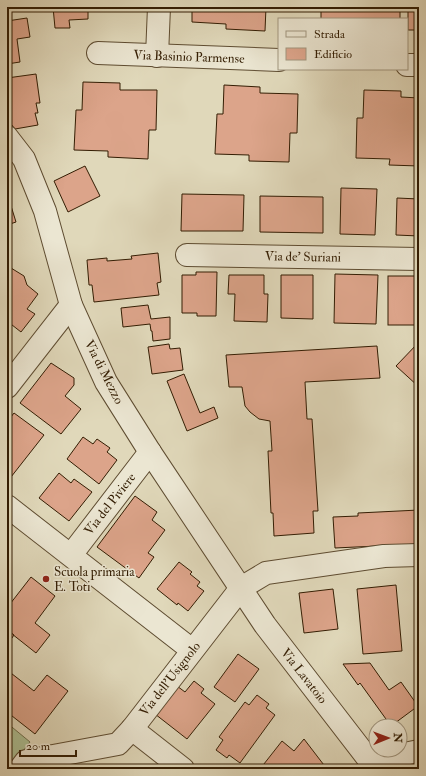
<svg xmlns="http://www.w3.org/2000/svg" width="426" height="776" font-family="'IM FELL Double Pica',serif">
	<rect width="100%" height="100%" fill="#e0d8ba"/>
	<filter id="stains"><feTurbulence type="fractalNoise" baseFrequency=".005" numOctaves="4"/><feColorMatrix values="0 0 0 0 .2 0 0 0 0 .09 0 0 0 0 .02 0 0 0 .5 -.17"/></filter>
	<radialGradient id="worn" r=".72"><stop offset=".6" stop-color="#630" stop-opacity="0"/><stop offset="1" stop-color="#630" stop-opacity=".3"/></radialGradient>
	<polygon fill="#adc094" stroke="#706e4c" points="7,723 30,742 9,769 7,769"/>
	<g fill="#dca48a" stroke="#331d03">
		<polygon points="53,7 88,7 88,19 69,20 70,28 55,28"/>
		<polygon points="192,7 266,7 265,31 226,29 226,24 192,22"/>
		<rect x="321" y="7" width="79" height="12"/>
		<rect x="408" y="7" width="11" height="23"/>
		<polygon points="27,18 30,37 17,39 20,62 7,64 7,21"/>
		<polygon points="36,74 40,103 36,103 38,113 35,113 38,125 15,129 7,119 7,78"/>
		<polygon points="83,82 120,83 120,90 157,90 156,130 149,130 148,159 108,157 108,151 74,150 76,110 82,110"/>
		<polygon points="224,85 260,87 260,93 298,94 297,133 290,133 289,162 249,161 249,155 215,154 217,114 223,114"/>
		<polygon points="364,90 401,91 401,97 419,98 419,166 389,165 390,159 356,158 357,118 363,118"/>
		<polygon points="85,166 100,196 68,212 54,181"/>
		<polygon points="341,188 377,189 375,235 340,234"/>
		<polygon points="7,193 16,222 7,225"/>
		<polygon points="182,194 244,195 243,231 181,231"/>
		<polygon points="260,196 323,197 323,233 260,232"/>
		<polygon points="397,198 419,199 419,236 396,235"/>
		<polygon points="158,253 161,282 157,283 159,295 94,302 92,285 89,285 87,260 107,258 107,261 132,259 131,256"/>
		<polygon points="11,268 24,276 27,285 38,294 27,309 35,314 21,332 7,321 7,274"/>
		<polygon points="196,272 217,272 216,316 197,316 197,313 182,313 182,275 196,275"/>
		<polygon points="335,274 378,275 376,324 334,323"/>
		<polygon points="229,275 264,275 264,294 268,294 267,322 234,321 235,294 228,294"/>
		<polygon points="281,275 313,275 313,319 281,318"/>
		<rect x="388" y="276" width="31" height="49"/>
		<polygon points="148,305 151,319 170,317 170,339 153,341 152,331 151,331 150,324 123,327 121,308"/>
		<polygon points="419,342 419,387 396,366"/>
		<polygon points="169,344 170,349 180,348 183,370 152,374 148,347"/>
		<polygon points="377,346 380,378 305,382 307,419 312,419 318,511 313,511 314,533 274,536 273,513 271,513 268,451 272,451 270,421 259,419 250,412 245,406 242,387 229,387 226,355"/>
		<polygon points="51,363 74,378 74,385 65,396 81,409 61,434 20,403"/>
		<polygon points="184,374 200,413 214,407 218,418 187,431 167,381"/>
		<polygon points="14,413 44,435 11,477 7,474 7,422"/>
		<polygon points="83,437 93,444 97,439 110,448 107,452 117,460 99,484 67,459"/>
		<polygon points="59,473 71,483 74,479 92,492 69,521 39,498"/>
		<polygon points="135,496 157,512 152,520 165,530 148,553 154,557 139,578 97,547"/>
		<polygon points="419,510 419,544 335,548 333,517 358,516 358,513"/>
		<polygon points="179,562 192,572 190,574 200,582 197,586 204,591 188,611 178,603 177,605 157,589"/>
		<polygon points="31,577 55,596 35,623 50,635 36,653 7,630 7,602 10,604"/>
		<polygon points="396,585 402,651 363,654 357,589"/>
		<polygon points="333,589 338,629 304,633 299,593"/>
		<polygon points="7,630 14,635 7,645"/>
		<polygon points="238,654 259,669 235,702 214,687"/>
		<polygon points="370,663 389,690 401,682 418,706 391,726 360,683 358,685 343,664"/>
		<polygon points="7,670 34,691 47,675 68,691 35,734 7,712"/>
		<polygon points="194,681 204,689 201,693 215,704 187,739 155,714 177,686 185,692"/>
		<polygon points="257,695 269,704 266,708 275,715 240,763 229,755 227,758 216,750 223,740 219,737 245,702 249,705"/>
		<polygon points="304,739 327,769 260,769 282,741 294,751"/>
	</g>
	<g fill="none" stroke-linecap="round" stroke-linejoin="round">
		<defs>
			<g id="minor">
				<polyline points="98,53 279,60"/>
				<polyline points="157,56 159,7"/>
				<polyline points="407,65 419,65"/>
				<polyline points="7,137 24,159 45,211 71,305 106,382 150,452 265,625 376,769"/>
				<polyline points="187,255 419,259"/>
				<polyline points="7,387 71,305"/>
				<polyline points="7,506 192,650"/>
				<polyline points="71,555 150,452"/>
				<polyline points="132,729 183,769"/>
				<polyline points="370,761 419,751"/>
				<polyline points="20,769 26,761 118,744 132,729 241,588 266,573 384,556 419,555"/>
			</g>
		</defs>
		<use href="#minor" stroke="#5e4c31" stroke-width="24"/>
		<use href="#minor" stroke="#ebe6d2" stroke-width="22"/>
	</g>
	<circle fill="#8f2418" stroke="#ebe6d2" stroke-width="1.5" cx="46" cy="579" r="4"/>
	<g text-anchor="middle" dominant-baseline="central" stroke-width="3" stroke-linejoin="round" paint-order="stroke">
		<g font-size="13" fill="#331d03" stroke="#ebe6d2">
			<text transform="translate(189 57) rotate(2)">Via Basinio Parmense</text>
			<text transform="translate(303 257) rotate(1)">Via de' Suriani</text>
			<text transform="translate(104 372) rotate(63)">Via di Mezzo</text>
			<text transform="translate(110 504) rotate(-52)">Via del Piviere</text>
			<text transform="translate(304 676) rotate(52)">Via Lavatoio</text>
			<text transform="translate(170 679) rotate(-52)">Via dell'Usignolo</text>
		</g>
		<g font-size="13" fill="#331d03" stroke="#ebe6d2" text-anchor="start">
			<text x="54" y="572">Scuola primaria<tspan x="54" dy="15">E. Toti</tspan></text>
		</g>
	</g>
	<rect width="426" height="776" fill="none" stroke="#e0d8ba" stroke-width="24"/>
	<rect x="8" y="8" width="410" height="760" fill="none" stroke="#331d03" stroke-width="2"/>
	<rect x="12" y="12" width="402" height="752" fill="none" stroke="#331d03"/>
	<rect x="278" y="18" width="130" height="52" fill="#ebe6d2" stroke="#a1967f"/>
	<rect x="286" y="31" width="20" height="6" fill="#ebe6d2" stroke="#a1967f"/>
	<text x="314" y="38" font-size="12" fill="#331d03">Strada</text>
	<rect x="286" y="48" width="20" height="12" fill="#dca48a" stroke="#a1967f"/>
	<text x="314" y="58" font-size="12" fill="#331d03">Edificio</text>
	<g transform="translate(388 738) rotate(89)"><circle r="19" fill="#ebe6d2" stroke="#a1967f"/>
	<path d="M0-3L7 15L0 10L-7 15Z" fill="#8f2418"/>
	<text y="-6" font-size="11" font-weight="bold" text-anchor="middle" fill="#331d03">N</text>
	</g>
	<path d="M20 750v6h56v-6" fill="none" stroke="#331d03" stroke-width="2"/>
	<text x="26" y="750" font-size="12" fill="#331d03" stroke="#ebe6d2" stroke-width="3" paint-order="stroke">20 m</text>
	<rect width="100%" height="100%" filter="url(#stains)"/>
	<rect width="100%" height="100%" fill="url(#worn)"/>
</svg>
